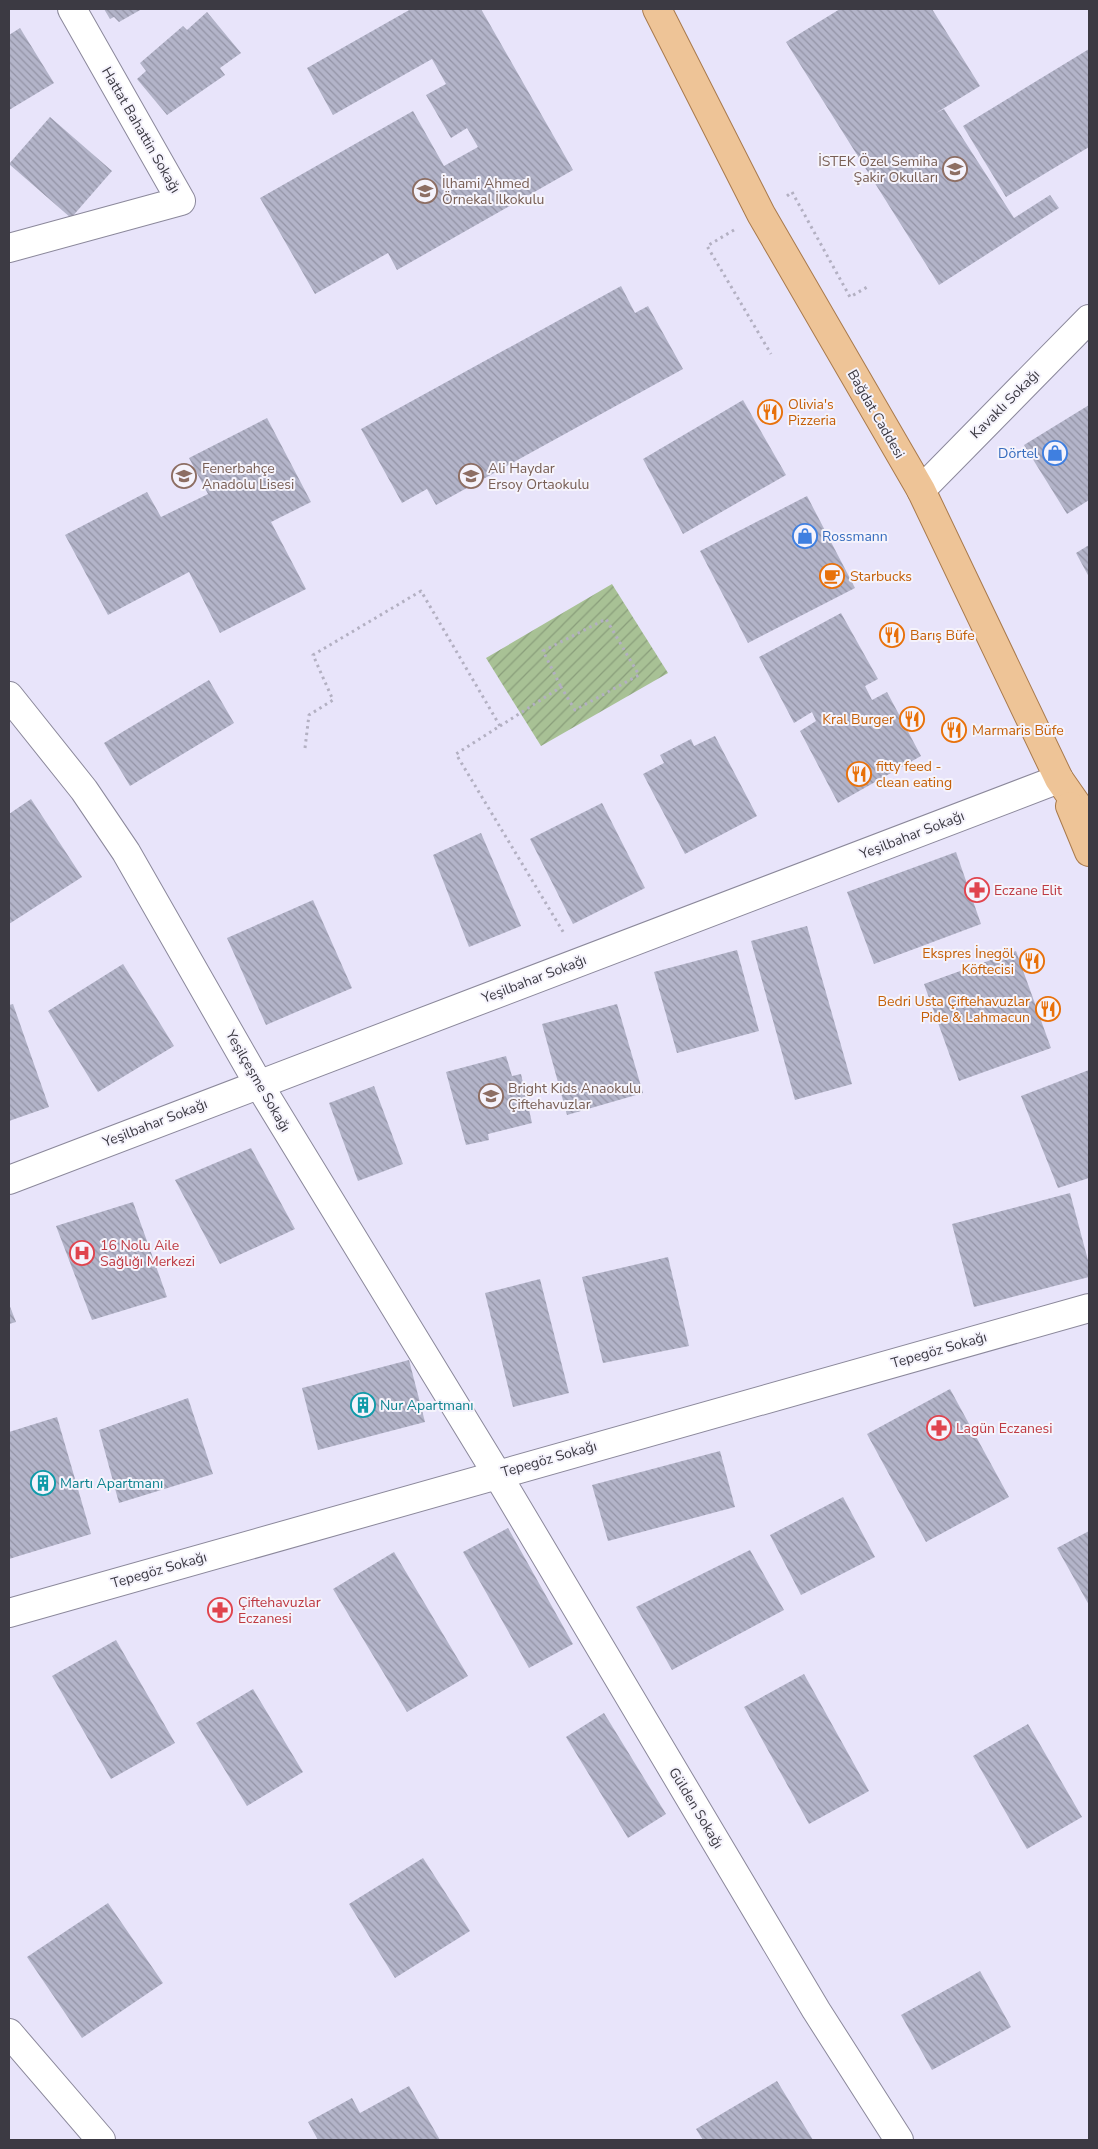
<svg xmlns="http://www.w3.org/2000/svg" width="1098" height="2149" font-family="'Nunito Sans',sans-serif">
	<defs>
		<pattern id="garden-furrows" width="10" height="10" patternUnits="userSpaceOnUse" patternTransform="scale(1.25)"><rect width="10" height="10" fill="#a8c195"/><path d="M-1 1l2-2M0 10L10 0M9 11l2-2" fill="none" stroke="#8a9e7b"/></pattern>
		<pattern id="building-back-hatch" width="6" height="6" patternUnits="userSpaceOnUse" patternTransform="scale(1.25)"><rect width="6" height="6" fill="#b3b4c9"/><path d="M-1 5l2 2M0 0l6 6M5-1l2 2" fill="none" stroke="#9393a5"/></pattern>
	</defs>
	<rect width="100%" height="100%" fill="#e8e4fa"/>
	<polygon fill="url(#garden-furrows)" points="612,584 668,673 541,746 486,658"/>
	<g fill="url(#building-back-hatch)">
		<polygon points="104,9 142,9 119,22 114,17 110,19"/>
		<polygon points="411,9 481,9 573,170 397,270 388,253 315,294 260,198 413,111 444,166 478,147 467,128 451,138 426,95 446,84 432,59 333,115 307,68"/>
		<polygon points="840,9 932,9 980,86 936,113 944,109 1014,218 1050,195 1059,208 939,285 786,42"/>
		<polygon points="207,12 241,53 220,68 225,75 167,115 137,79 146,71 140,63 183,26 187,30"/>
		<polygon points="20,28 54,83 9,110 9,35"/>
		<polygon points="1089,49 1089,147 1006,197 963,126"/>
		<polygon points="50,117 112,171 71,218 9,164"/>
		<polygon points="621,286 635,313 648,306 683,369 436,505 427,489 402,503 361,429"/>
		<polygon points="743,400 786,475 683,534 643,459"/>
		<polygon points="1089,405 1089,500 1067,514 1024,445"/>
		<polygon points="267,418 311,502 271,522 306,589 220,633 189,572 108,615 65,535 147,492 161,517 208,494 189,458"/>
		<polygon points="807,496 855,588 748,643 700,551"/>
		<polygon points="1089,545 1089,577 1076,553"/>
		<polygon points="841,613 878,679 865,686 872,700 887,692 921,756 838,803 800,731 816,721 812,712 794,723 759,657"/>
		<polygon points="209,680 234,723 130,786 104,743"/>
		<polygon points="715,736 757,816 685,854 643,774 664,763 660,755 691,739 694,746"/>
		<polygon points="31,799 82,877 9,924 9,814"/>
		<polygon points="602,803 645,888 573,924 530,839"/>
		<polygon points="481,833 521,926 469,947 433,855"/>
		<polygon points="956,852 981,924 874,964 847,892"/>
		<polygon points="313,900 352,988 266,1025 227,938"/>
		<polygon points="807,926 852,1084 795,1100 751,941"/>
		<polygon points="737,950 759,1031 677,1053 654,972"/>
		<polygon points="1016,951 1051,1048 959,1081 924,984"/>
		<polygon points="123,964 174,1046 98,1092 48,1011"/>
		<polygon points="13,1004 49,1107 9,1121 9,1005"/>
		<polygon points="617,1004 643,1093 567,1115 542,1024"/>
		<polygon points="506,1056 512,1076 521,1074 532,1123 488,1134 489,1140 466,1145 446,1072"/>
		<polygon points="1089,1070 1089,1178 1058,1188 1021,1096"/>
		<polygon points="374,1086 403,1164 358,1181 329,1103"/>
		<polygon points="251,1148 295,1229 220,1264 175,1180"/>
		<polygon points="1070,1193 1089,1264 1089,1277 974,1307 952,1224"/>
		<polygon points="133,1202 167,1297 92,1320 56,1226"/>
		<polygon points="668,1257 689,1346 603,1363 582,1277"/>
		<polygon points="540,1279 569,1393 513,1407 485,1293"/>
		<polygon points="9,1304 16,1322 9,1324"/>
		<polygon points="409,1360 425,1422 318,1450 302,1388"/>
		<polygon points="950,1389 1009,1497 926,1542 867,1434"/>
		<polygon points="188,1398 213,1474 119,1503 99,1430"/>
		<polygon points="57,1417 91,1534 9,1559 9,1432"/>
		<polygon points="720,1451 735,1507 608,1541 592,1485"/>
		<polygon points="843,1497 875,1557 801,1595 770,1535"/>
		<polygon points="508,1528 573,1644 529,1668 463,1552"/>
		<polygon points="1089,1531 1089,1605 1057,1548"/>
		<polygon points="750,1550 784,1610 672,1670 636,1607"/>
		<polygon points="394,1552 468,1676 407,1712 333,1589"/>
		<polygon points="116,1640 175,1743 111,1779 52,1676"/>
		<polygon points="804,1674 869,1791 809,1824 744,1707"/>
		<polygon points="253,1689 303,1772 247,1806 196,1723"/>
		<polygon points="604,1713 666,1814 628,1838 566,1737"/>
		<polygon points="1028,1724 1082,1817 1027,1849 973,1756"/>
		<polygon points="423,1858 470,1931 395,1978 349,1904"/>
		<polygon points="108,1903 163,1983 82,2038 27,1957"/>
		<polygon points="980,1971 1011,2027 932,2070 901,2015"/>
		<polygon points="777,2081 813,2140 703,2140 696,2129"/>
		<polygon points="409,2086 440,2140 318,2140 308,2122 352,2098 360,2113"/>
	</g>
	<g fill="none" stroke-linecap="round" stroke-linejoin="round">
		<defs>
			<g id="minor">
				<polyline points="9,248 181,201 72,9"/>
				<polyline points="921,490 1089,319"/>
				<polyline points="9,696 84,790 126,852 258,1083 497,1474 816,2010 899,2140"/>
				<polyline points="9,1180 1059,779"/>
				<polyline points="9,1613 1089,1308"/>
				<polyline points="9,2033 101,2140"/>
			</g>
			<g id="major">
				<polyline points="657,9 761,214 921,490 1059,779 1089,822"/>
				<polyline points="1070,806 1089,852"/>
			</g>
		</defs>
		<use href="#minor" stroke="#8b889b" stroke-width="30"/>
		<use href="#major" stroke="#a97a4c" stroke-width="30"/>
		<g stroke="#b3b0c2" stroke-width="3" stroke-dasharray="2.5 4" stroke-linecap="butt">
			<polyline points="787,196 792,192 850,297 869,286"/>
			<polyline points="734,230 707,246 771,354"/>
			<polyline points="500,726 561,687 575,710 639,675 606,619 543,651 561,687"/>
			<polyline points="305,748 309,715 333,700 313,655 421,591 500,726 456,754 565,935"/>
		</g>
		<use href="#minor" stroke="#fff" stroke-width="28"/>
		<use href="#major" stroke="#eec497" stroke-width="28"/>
	</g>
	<defs>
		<symbol id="school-ring" viewBox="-11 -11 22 22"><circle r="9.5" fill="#f5f3fc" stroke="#8d6e63" stroke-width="1.5"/><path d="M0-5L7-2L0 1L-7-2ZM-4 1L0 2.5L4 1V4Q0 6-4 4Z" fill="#8d6e63"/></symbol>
		<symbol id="restaurant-ring" viewBox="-11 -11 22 22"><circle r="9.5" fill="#f5f3fc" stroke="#e8710a" stroke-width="1.5"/><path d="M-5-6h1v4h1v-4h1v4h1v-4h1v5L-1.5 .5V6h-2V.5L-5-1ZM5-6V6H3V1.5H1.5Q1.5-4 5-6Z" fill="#e8710a"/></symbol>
		<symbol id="shop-ring" viewBox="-11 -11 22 22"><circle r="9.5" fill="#f5f3fc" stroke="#3f7fe0" stroke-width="1.5"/><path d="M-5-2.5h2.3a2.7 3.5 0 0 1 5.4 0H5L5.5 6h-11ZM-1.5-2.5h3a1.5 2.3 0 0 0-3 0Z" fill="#3f7fe0"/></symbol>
		<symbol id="cafe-ring" viewBox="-11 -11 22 22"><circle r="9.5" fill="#f5f3fc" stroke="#e8710a" stroke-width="1.5"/><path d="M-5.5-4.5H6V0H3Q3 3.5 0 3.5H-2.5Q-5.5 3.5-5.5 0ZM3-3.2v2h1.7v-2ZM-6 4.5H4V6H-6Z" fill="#e8710a"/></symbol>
		<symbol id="pharmacy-ring" viewBox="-11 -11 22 22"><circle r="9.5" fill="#f5f3fc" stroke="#e0444e" stroke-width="1.5"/><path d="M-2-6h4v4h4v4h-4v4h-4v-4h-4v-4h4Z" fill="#e0444e"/></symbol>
		<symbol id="hospital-ring" viewBox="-11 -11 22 22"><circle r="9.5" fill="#f5f3fc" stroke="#e0444e" stroke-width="1.5"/><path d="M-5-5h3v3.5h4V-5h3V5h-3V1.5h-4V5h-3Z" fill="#e0444e"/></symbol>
		<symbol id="building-ring" viewBox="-11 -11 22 22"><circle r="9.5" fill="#f5f3fc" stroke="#0f9aa8" stroke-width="1.5"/><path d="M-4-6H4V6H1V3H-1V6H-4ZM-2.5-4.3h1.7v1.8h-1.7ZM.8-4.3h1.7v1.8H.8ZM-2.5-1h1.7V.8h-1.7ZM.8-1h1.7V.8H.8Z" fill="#0f9aa8"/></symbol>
	</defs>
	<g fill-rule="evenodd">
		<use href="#school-ring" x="941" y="155" width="28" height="28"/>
		<use href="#school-ring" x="411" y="177" width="28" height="28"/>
		<use href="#restaurant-ring" x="756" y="398" width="28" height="28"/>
		<use href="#shop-ring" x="1041" y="439" width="28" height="28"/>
		<use href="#school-ring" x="170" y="462" width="28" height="28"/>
		<use href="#school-ring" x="457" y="462" width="28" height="28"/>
		<use href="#shop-ring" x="791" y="522" width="28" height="28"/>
		<use href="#cafe-ring" x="818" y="562" width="28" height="28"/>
		<use href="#restaurant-ring" x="878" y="621" width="28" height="28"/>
		<use href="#restaurant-ring" x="898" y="705" width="28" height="28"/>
		<use href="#restaurant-ring" x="940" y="716" width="28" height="28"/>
		<use href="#restaurant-ring" x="845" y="760" width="28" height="28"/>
		<use href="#pharmacy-ring" x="963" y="876" width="28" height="28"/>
		<use href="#restaurant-ring" x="1018" y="947" width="28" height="28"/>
		<use href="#restaurant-ring" x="1034" y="995" width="28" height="28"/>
		<use href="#school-ring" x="477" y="1082" width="28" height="28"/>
		<use href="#hospital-ring" x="68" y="1239" width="28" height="28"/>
		<use href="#building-ring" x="349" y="1391" width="28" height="28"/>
		<use href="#pharmacy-ring" x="925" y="1414" width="28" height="28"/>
		<use href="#building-ring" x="29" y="1469" width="28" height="28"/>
		<use href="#pharmacy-ring" x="206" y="1596" width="28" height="28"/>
	</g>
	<g text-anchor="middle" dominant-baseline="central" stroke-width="4" stroke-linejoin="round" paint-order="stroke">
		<g font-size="14" fill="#3c3a43" stroke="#f5f3fc">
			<text transform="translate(141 130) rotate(60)">Hattat Bahattin Sokağı</text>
			<text transform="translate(1005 404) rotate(-45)">Kavaklı Sokağı</text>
			<text transform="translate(876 414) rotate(60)">Bağdat Caddesi</text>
			<text transform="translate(912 835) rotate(-21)">Yeşilbahar Sokağı</text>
			<text transform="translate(534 979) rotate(-21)">Yeşilbahar Sokağı</text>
			<text transform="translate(258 1081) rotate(60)">Yeşilçeşme Sokağı</text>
			<text transform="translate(155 1123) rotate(-21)">Yeşilbahar Sokağı</text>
			<text transform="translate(939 1350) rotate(-16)">Tepegöz Sokağı</text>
			<text transform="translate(549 1459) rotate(-16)">Tepegöz Sokağı</text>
			<text transform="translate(159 1570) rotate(-16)">Tepegöz Sokağı</text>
			<text transform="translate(696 1808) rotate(59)">Gülden Sokağı</text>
		</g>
		<g font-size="14" fill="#785e54" stroke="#f5f3fc" text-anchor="start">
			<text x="938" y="161" text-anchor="end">İSTEK Özel Semiha<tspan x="938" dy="16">Şakir Okulları</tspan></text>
			<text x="442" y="183">İlhami Ahmed<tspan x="442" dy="16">Örnekal İlkokulu</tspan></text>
			<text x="202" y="468">Fenerbahçe<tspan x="202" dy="16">Anadolu Lisesi</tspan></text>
			<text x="488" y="468">Ali Haydar<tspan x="488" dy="16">Ersoy Ortaokulu</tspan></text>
			<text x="508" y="1088">Bright Kids Anaokulu<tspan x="508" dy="16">Çiftehavuzlar</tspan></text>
		</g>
		<g font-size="14" fill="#c56008" stroke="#f5f3fc" text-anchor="start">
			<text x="788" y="404">Olivia's<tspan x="788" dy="16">Pizzeria</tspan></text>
			<text x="850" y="576">Starbucks</text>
			<text x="910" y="635">Barış Büfe</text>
			<text x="894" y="719" text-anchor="end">Kral Burger</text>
			<text x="972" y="730">Marmaris Büfe</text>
			<text x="876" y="766">fitty feed -<tspan x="876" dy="16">clean eating</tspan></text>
			<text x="1014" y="953" text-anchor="end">Ekspres İnegöl<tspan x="1014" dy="16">Köftecisi</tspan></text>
			<text x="1030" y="1001" text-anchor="end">Bedri Usta Çiftehavuzlar<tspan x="1030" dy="16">Pide &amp; Lahmacun</tspan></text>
		</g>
		<g font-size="14" fill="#366cbe" stroke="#f5f3fc" text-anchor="end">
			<text x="1038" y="453">Dörtel</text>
			<text x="822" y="536" text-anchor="start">Rossmann</text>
		</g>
		<g font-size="14" fill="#be3a42" stroke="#f5f3fc" text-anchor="start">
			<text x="994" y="890">Eczane Elit</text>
			<text x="100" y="1245">16 Nolu Aile<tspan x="100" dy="16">Sağlığı Merkezi</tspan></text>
			<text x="956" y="1428">Lagün Eczanesi</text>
			<text x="238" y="1602">Çiftehavuzlar<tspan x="238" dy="16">Eczanesi</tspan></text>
		</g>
		<g font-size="14" fill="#0d838f" stroke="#f5f3fc" text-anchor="start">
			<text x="380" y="1405">Nur Apartmanı</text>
			<text x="60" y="1483">Martı Apartmanı</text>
		</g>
	</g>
	<rect width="1098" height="2149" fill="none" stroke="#3c3a43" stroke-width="20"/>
</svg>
